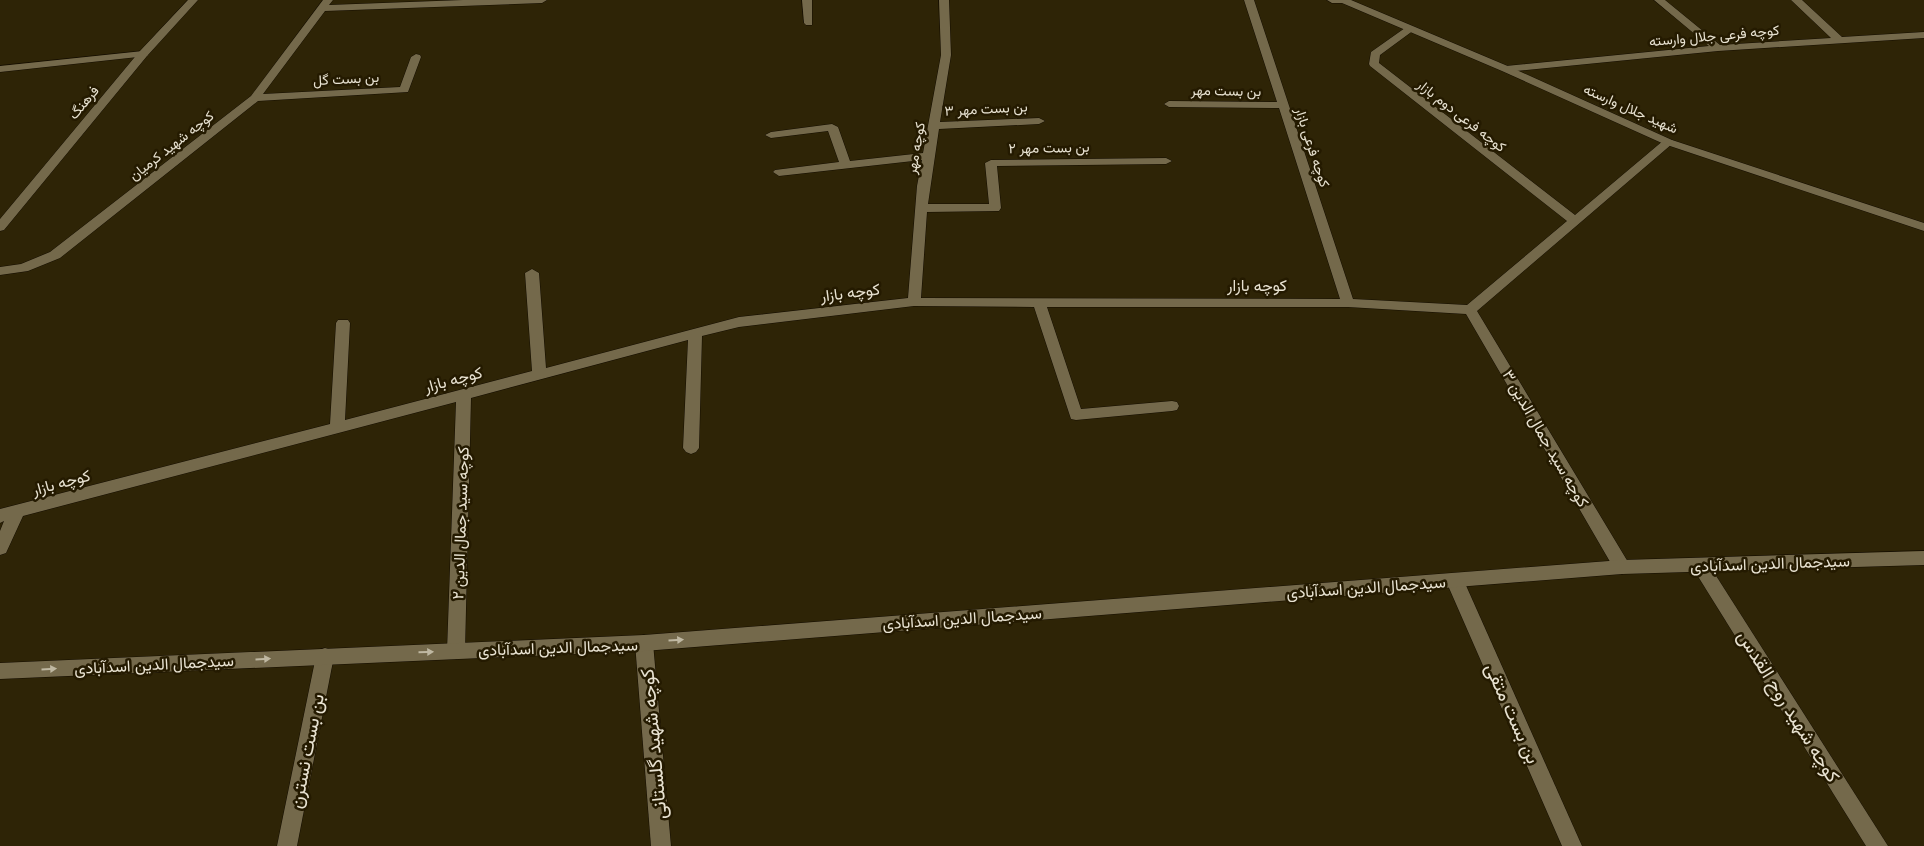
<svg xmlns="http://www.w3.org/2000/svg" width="1924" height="846" font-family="'Noto Sans',Vazirmatn,sans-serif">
	<rect width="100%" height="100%" fill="#2e2406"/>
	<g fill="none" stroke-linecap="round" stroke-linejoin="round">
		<defs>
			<g id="street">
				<polygon points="323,0 333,0 329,5 463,0 547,0 542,3 325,11 263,94 400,87 411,57 416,54 420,55 421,57 408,92 258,101 60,258 28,271 0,275 0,267 21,264 50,252 251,96"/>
				<polygon points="802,0 812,0 812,25 806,25 804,23"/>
				<polygon points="939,0 949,0 951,55 940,122 1039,118 1045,121 1039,124 939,129 928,204 989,204 985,163 991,160 1166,158 1172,161 1166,164 997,166 1001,208 999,211 927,212 921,298 1340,299 1279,108 1169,107 1164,104 1169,101 1277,102 1244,0 1254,0 1353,299 1467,305 1567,221 1370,66 1369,64 1371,52 1405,28 1409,27 1414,30 1380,55 1379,63 1575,215 1664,140 1672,140 1674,142 1672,144 1477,311 1628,562 1630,567 1628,572 1622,574 1616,572 1466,314 1348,307 1047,307 1081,409 1172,401 1177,402 1179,406 1177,410 1172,411 1076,420 1071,419 1034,307 914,306 739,327 702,336 699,448 696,452 691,454 686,452 683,448 688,340 471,398 465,651 462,657 456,659 450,657 447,651 456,402 23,516 6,553 0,555 0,531 4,521 0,523 0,509 330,424 336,323 338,320 348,320 350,323 345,420 532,371 525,273 532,269 539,273 546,368 739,317 908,298 917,186 922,160 779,176 773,172 775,170 839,162 828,131 771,138 765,135 771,132 832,124 838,127 850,161 923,153 941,55"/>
				<polygon points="1654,0 1665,0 1720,45 1831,38 1791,0 1802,0 1842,37 1924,32 1924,38 1718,51 1506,72 1501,69 1506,66 1709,46"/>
				<polygon points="143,51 148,54 147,56 0,72 0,66"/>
				<polygon points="1700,558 1706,560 1888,846 1866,846 1694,570 1692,565 1694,560"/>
				<polygon points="1455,574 1461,576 1464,581 1582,846 1562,846 1446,581 1449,576"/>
				<polygon points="644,635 650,637 653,643 671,846 651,846 635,643 638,637"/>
				<polygon points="325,648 331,650 334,656 297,846 277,846 316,656 319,650"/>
			</g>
			<g id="secondary">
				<polygon points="188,0 198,0 147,56 4,230 0,231 0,219 139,52"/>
				<polygon points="1327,0 1351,0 1510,67 1672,140 1924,223 1924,231 1664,144 1502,71 1342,3 1332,3"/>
				<polygon points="1924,551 1924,565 1622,574 644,651 0,679 0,663 644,635 1622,560"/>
			</g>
		</defs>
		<use href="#street" stroke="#140d00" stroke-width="1"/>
		<use href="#secondary" stroke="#140d00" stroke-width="1"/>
		<use href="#street" fill="#74694b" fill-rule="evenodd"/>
		<use href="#secondary" fill="#74694b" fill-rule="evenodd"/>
	</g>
	<defs><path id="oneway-solid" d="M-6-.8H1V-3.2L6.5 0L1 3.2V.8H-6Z" transform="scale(1.25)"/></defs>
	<g fill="#bfb8a2">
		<use href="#oneway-solid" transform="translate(676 640) rotate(-4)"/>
		<use href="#oneway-solid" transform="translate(426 652) rotate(-2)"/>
		<use href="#oneway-solid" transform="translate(263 659) rotate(-3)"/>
		<use href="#oneway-solid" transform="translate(49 669) rotate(-3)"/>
	</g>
	<g text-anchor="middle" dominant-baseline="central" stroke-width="5" stroke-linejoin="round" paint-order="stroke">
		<g font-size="14" fill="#e8e2d1" stroke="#241a00">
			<text transform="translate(1714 35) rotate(-5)">کوچه فرعی جلال وارسته</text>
			<text transform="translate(346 78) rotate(-3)">بن بست گل</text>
			<text transform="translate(1226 90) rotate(1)">بن بست مهر</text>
			<text transform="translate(83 102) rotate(-50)">فرهنگ</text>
			<text transform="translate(986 108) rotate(-3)">بن بست مهر ۳</text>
			<text transform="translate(1631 108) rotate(24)">شهید جلال وارسته</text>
			<text transform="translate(1462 115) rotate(38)">کوچه فرعی دوم بازار</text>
			<text transform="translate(171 145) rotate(-38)">کوچه شهید کرمیان</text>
			<text transform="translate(1049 147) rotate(-1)">بن بست مهر ۲</text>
			<text transform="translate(1313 147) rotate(72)">کوچه فرعی بازار</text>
			<text transform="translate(915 148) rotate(-80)">کوچه مهر</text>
		</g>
		<g font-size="16" fill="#e8e2d1" stroke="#241a00">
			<text x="1257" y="285">کوچه بازار</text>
			<text transform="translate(850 292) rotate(-7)">کوچه بازار</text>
			<text transform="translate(453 379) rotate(-15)">کوچه بازار</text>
			<text transform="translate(1546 438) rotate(60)">کوچه سید جمال الدین ۳</text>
			<text transform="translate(61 482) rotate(-15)">کوچه بازار</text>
			<text transform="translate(460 523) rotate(-88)">کوچه سید جمال الدین ۲</text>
			<text transform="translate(1770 563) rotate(-2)">سیدجمال الدین اسدآبادی</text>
			<text transform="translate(1366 587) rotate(-4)">سیدجمال الدین اسدآبادی</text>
			<text transform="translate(962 618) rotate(-4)">سیدجمال الدین اسدآبادی</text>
			<text transform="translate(558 647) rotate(-2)">سیدجمال الدین اسدآبادی</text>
			<text transform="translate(154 664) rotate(-3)">سیدجمال الدین اسدآبادی</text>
		</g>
		<g font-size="19" fill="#e8e2d1" stroke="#241a00">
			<text transform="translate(1789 706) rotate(58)">کوچه شهید روح القدس</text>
			<text transform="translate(1513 713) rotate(66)">بن بست متقی</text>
			<text transform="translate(653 744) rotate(-95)">کوچه شهید گلستانی</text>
			<text transform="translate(306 751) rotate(-79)">بن بست نسترن</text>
		</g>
	</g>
</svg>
